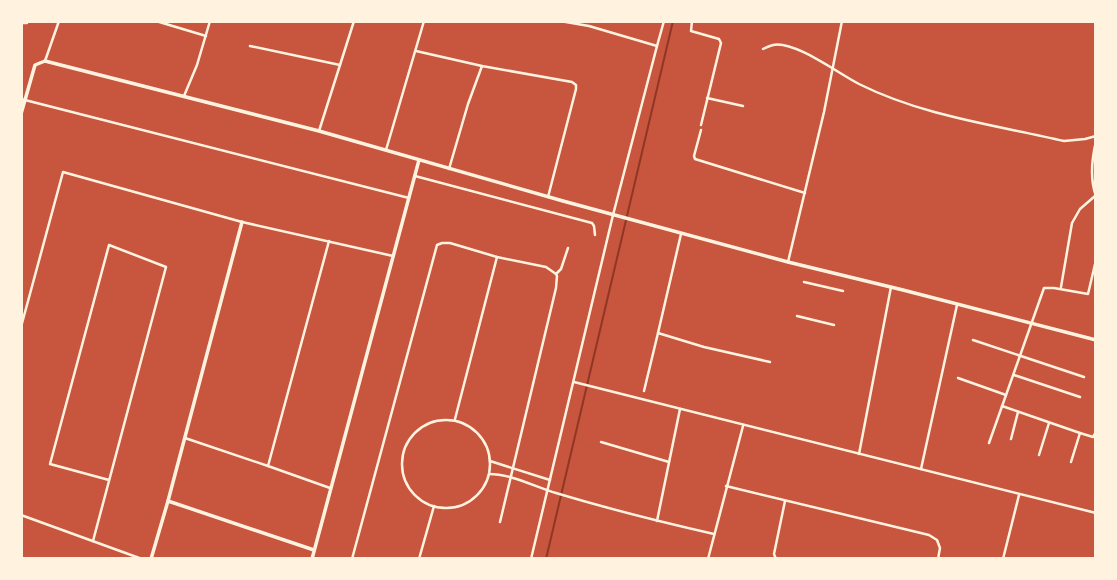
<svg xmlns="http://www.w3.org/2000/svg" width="1117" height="580" font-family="Poppins,sans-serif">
	<rect width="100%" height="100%" fill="#c8553d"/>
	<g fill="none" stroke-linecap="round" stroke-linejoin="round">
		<polyline stroke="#8f3625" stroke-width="2" points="546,559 673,21"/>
		<g stroke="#fff3e0" stroke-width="2.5">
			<polyline points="156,21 206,36"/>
			<polyline points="692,21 691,31 719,39 721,43 701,125"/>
			<polyline points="21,23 27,23 28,21"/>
			<polyline points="250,46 340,65"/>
			<polyline points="657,46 664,21"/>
			<path d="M763,49C767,47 769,46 773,45C794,40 839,74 859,84C923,116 995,125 1064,141L1085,139L1096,136"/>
			<polyline points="416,51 482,66 572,82 576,85 576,89 548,197"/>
			<polyline points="45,61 59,21"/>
			<polyline points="184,96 197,65 210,21"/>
			<polyline points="707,98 743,106"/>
			<polyline points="21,99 409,198"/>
			<polyline points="701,130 694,156 695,159 805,193"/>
			<polyline points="319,131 354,21"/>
			<polyline points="386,150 424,21"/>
			<polyline points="449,169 468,104 482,66"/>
			<polyline points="415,176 592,223 594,226 595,235"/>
			<path d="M1096,196C1090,180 1092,158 1096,141"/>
			<polyline points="681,234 658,333 704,347 770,362"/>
			<polyline points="329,241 268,466 330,488"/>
			<polyline points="788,262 824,112 842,21"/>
			<polyline points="804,282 843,291"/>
			<polyline points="1061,287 1072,223 1080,209 1095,196"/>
			<polyline points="797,316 834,325"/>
			<polyline points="21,327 63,172 242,222 393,256"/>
			<polyline points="973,340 1084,377"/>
			<polyline points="1014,375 1080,397"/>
			<polyline points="958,378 1006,395"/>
			<polyline points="574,382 1096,513"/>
			<polyline points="644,391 658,333"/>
			<polyline points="1002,406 1080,433 1093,437 1096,432"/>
			<polyline points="455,419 497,257"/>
			<circle cx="446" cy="464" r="44"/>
			<polyline points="185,438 268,466"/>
			<polyline points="1011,439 1018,412"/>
			<polyline points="601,442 669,462"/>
			<polyline points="989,443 1044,288 1054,288 1088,294 1096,260"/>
			<polyline points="859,454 891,287"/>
			<polyline points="1039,455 1049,423"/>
			<polyline points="490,461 550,480"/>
			<polyline points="1071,462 1080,433"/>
			<polyline points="921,469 957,305"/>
			<path d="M489,474C512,474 535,487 556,493C609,509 661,522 714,534"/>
			<polyline points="726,486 929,535 937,540 940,548 938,559"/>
			<polyline points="21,515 142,559"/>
			<polyline points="657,521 680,409"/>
			<polyline points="500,522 556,288 557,276 556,274 561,269 568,248"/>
			<polyline points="93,541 166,267 109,245 50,464 109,480"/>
			<polyline points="352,559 437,245 442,243 450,243 497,257 546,267 556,274"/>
			<polyline points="419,559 434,506"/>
			<polyline points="531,559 613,215 657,46 589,26 560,21"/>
			<polyline points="708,559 743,426"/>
			<polyline points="776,559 774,554 785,501"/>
			<polyline points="1003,559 1019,495"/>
		</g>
		<g stroke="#fff3e0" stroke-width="3.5">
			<polyline points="21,114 35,65 45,61"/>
			<polyline points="168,501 242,222"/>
			<polyline points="151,559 168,501 314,550"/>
			<polyline points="312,559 419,160"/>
		</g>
		<polyline stroke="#fff3e0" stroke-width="3.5" points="45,61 319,131 563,201 788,262 903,290 1096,340"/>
	</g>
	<rect width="1117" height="580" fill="none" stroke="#fff3e0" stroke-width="46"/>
</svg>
